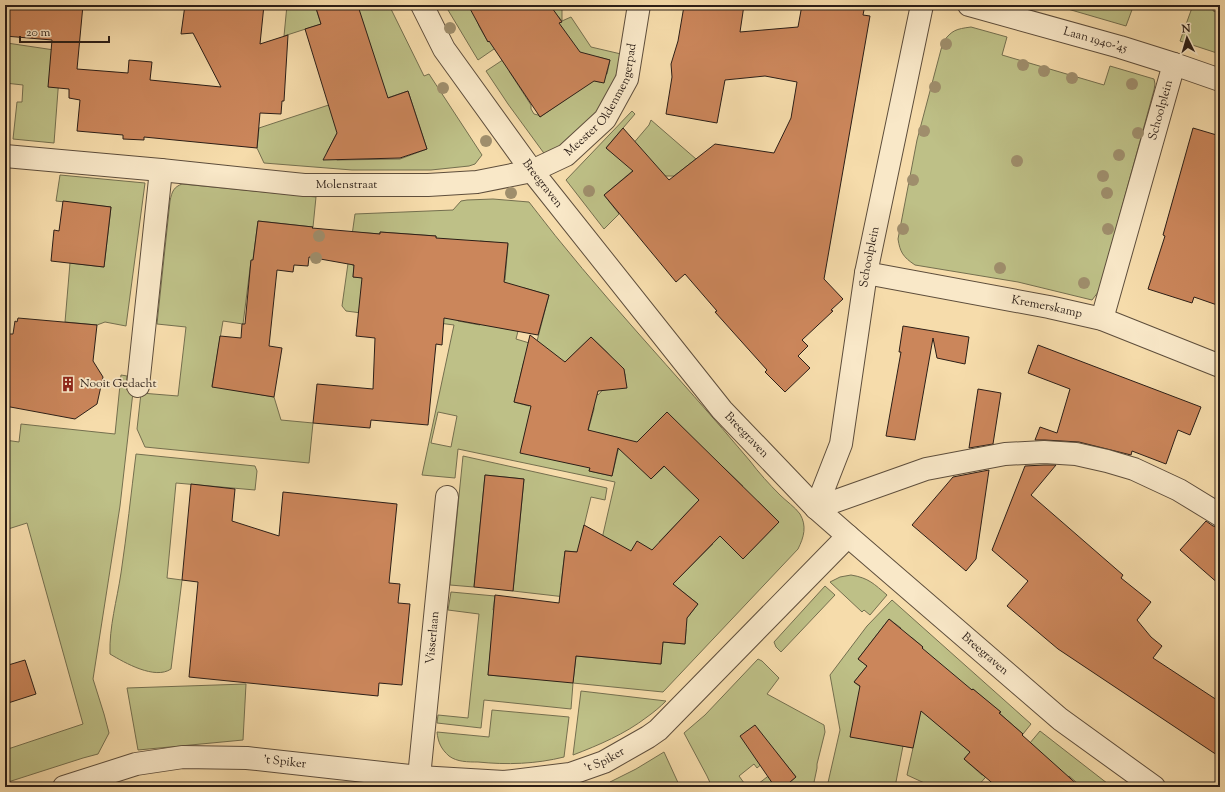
<svg xmlns="http://www.w3.org/2000/svg" width="1225" height="792" font-family="'Sorts Mill Goudy',serif">
	<rect width="100%" height="100%" fill="#f6dcab"/>
	<filter id="stains"><feTurbulence type="fractalNoise" baseFrequency=".005" numOctaves="4"/><feColorMatrix values="0 0 0 0 .2 0 0 0 0 .09 0 0 0 0 .02 0 0 0 .5 -.17"/></filter>
	<radialGradient id="worn" r=".72"><stop offset=".6" stop-color="#630" stop-opacity="0"/><stop offset="1" stop-color="#630" stop-opacity=".3"/></radialGradient>
	<g fill="#bec087" stroke="#746f4f" fill-rule="evenodd">
		<polygon points="287,5 315,5 321,24 284,36"/>
		<path d="M348,5H389L424,76L429,74L482,155L475,164L469,166L431,170H352L264,163L257,148L259,128L359,95ZM408,91L427,149L400,159L337,160L327,152L337,133L367,134L381,100Z"/>
		<path d="M445,5H468L469,8H472L479,26L488,42L522,23L517,5H562V21L571,17L591,47L621,54L615,80L598,111L550,156H546L508,104L486,71L562,21L552,9L478,60ZM598,57L610,60L607,74H603L600,82L592,80ZM509,71L569,97L540,117L538,115L534,114L531,109V105Z"/>
		<polygon points="1054,5 1126,5 1133,7 1126,26"/>
		<polygon points="1193,5 1215,5 1213,11 1220,13 1220,54 1180,41"/>
		<path d="M971,27L1007,37L1002,55L1104,85L1110,66L1154,79L1155,84L1154,90L1099,291L1092,300L1018,282L915,265C903,257 900,252 898,239L917,140L943,42C952,30 956,29 971,27Z"/>
		<polygon points="7,43 61,51 54,143 13,139 17,102 22,102 23,85 5,83 5,52 7,51"/>
		<polygon points="632,111 635,114 606,148 620,159 649,125 651,120 696,159 674,176 665,176 643,162 604,195 619,214 604,229 566,180"/>
		<polygon points="60,175 145,183 126,326 105,322 97,325 65,322 70,263 104,267 111,207 56,201"/>
		<path d="M182,184L316,197L313,227L258,221L253,260L251,261L243,324L223,321L212,386L274,397L281,420L313,423L309,463L145,447L137,429L141,393L178,396L186,327L157,324L170,201C172,191 174,187 182,184Z"/>
		<path d="M493,199L529,202C598,293 677,374 750,461C759,473 769,484 780,495C786,501 795,507 800,514C807,526 804,537 798,549L663,692L573,683L571,709L484,700L481,728L437,723L438,715L468,718L479,614L448,610L451,592L495,596L493,610L551,616L601,543L615,482L458,449L455,478L422,475L454,325L346,311L342,306L355,214L453,210L461,201L467,200ZM354,232L380,234V232L436,236V238L365,278L353,277L354,265H352ZM480,241L508,244L505,280L490,279L480,325L458,321L466,277ZM524,288L549,295L536,345L516,339L520,323ZM591,337L607,352L625,374V383L608,384L598,395L593,391L594,409L585,442L565,362ZM524,361L539,364L529,406L514,402ZM438,412L457,416L451,447L431,443ZM667,412L704,449L679,474L668,463L651,479L644,472L629,450ZM598,433L621,438L612,476L589,471ZM722,466L743,486L699,530L713,544L663,594L678,560L659,542L699,500ZM758,501L779,522L743,559L732,547L730,529ZM673,584L698,604L687,618ZM686,629L685,644L663,642L661,664L576,656L573,682L488,675L492,635Z"/>
		<polygon points="121,375 127,376 126,386 127,390 133,392 120,506 93,679 104,714 109,733 98,754 83,758 5,783 5,750 83,724 27,523 5,530 5,440 19,442 21,424 115,434"/>
		<path d="M136,454L255,466L257,471L255,490L176,483L167,578L182,580L171,669C155,680 125,663 110,654C109,627 117,600 121,573C127,533 131,494 136,454Z"/>
		<polygon points="463,456 607,488 605,500 591,497 583,530 579,552 565,551 561,585 574,598 513,591 524,479 485,475 474,587 450,585"/>
		<path d="M851,575C869,578 874,584 887,595L870,615L864,610L862,612L830,582L840,577Z"/>
		<polygon points="825,586 835,595 781,652 776,647 774,642"/>
		<path d="M892,600L1031,724L1023,734L999,713L1000,712L973,689L917,707L970,752L964,759L982,775L991,771L977,787H933L907,775L913,748L903,746L895,787H827L840,730L830,675L867,626ZM889,619L901,628L898,632L908,639L911,637L923,647L892,687L877,700L854,682L867,666L858,659Z"/>
		<polygon points="758,659 762,661 779,678 767,694 824,725 825,732 817,764 817,768 813,787 784,787 796,777 776,752 757,768 754,764 739,776 747,787 712,787 707,776 684,733 705,715"/>
		<polygon points="246,684 243,740 138,750 127,688"/>
		<path d="M581,691L666,701C660,707 654,712 647,717C625,734 599,745 573,755Z"/>
		<path d="M492,710L569,717L564,757C536,764 507,765 478,762C468,762 457,762 449,756C441,749 438,742 437,732L489,737Z"/>
		<polygon points="1040,731 1112,787 1082,787 1069,776 1060,787 993,787"/>
		<polygon points="664,752 680,787 605,787 610,782 636,769"/>
		<polygon points="771,774 775,787 754,787"/>
	</g>
	<g fill="#cb865b" stroke="#2b1e17">
		<polygon points="5,5 83,5 77,69 128,73 129,60 152,62 150,80 221,87 193,33 181,34 185,5 264,5 260,44 288,35 284,101 282,101 281,114 260,113 257,148 144,137 144,140 123,139 123,135 77,131 80,100 69,98 69,89 48,87 52,40 5,36"/>
		<polygon points="315,5 348,5 358,6 388,98 408,91 427,149 400,158 323,160 337,133 305,29 321,24"/>
		<polygon points="468,5 550,5 562,22 559,23 580,52 610,60 604,83 594,81 540,117 489,41 488,42"/>
		<polygon points="695,5 744,5 740,32 798,27 802,5 865,5 863,15 870,16 824,279 843,299 831,310 833,311 802,340 808,346 798,356 810,368 785,392 765,372 767,370 715,312 717,311 685,274 676,282 604,195 633,171 606,148 623,128 669,180 715,144 774,153 791,118 797,82 765,76 725,80 717,123 666,114 672,77 671,64 678,41 684,6 694,8"/>
		<polygon points="1193,128 1220,136 1220,306 1194,297 1192,303 1148,289 1165,236 1163,235"/>
		<polygon points="63,201 111,207 104,267 51,261 54,230 59,231"/>
		<polygon points="258,221 313,227 312,228 380,234 380,232 436,236 436,238 508,243 504,282 549,295 538,335 444,318 442,345 436,344 428,425 371,420 370,428 313,423 317,384 373,389 375,338 356,336 362,278 353,277 354,265 309,257 308,266 294,265 293,272 277,270 269,346 282,348 274,397 212,387 220,336 241,338 242,324 245,324 251,260 253,260"/>
		<polygon points="18,318 97,325 93,361 103,377 97,404 75,419 5,406 5,334 13,334 15,321 17,322"/>
		<polygon points="903,326 969,337 965,364 937,358 933,338 915,440 886,436 901,352 899,352"/>
		<polygon points="530,335 565,362 591,337 624,369 627,388 598,391 588,430 637,442 667,412 779,522 743,559 720,536 673,584 698,604 687,618 685,644 663,642 661,664 576,656 573,683 488,675 495,595 559,603 565,551 577,552 584,525 631,551 637,541 652,550 699,500 664,466 651,479 618,448 612,476 589,471 590,468 520,453 531,406 514,402"/>
		<polygon points="1038,345 1201,407 1190,435 1178,430 1166,464 1132,451 1131,455 1079,442 1045,440 1035,440 1040,427 1057,433 1070,389 1028,373"/>
		<polygon points="978,389 1001,393 993,444 969,448"/>
		<polygon points="1044,465 1056,465 1031,495 1123,575 1121,578 1151,602 1137,620 1151,637 1162,646 1153,658 1220,702 1220,757 1058,649 1007,606 1028,581 992,550 1025,466"/>
		<polygon points="989,470 976,559 966,571 912,525 953,477"/>
		<polygon points="485,475 524,479 513,591 474,587"/>
		<polygon points="191,484 235,489 232,521 279,536 283,492 397,504 389,583 400,584 398,603 410,604 402,685 379,683 378,696 189,677 198,582 182,580"/>
		<polygon points="1206,521 1213,526 1220,527 1220,585 1180,550"/>
		<polygon points="889,619 923,647 922,648 972,690 973,689 1001,712 999,713 1023,734 1022,735 1080,787 997,787 964,759 970,752 921,711 913,748 850,737 860,686 854,682 867,666 858,659"/>
		<polygon points="25,660 36,694 5,704 5,666"/>
		<polygon points="755,725 796,777 784,787 775,787 740,736"/>
	</g>
	<g fill="none" stroke-linecap="round" stroke-linejoin="round">
		<defs>
			<g id="minor">
				<path id="s1" d="M422,5L444,49L532,171L722,410L816,508L848,536L1060,719L1154,787"/>
				<path id="s2" d="M969,5L1120,47L1174,64L1220,80"/>
				<path id="s3" d="M5,156L161,170L304,185H428L477,182L532,171L566,155L605,119L627,79L639,5"/>
				<path id="s4" d="M866,273L1049,307L1102,319L1220,366"/>
				<path id="s5" d="M1102,319L1174,64"/>
				<polyline points="138,386 161,170"/>
				<path id="s6" d="M816,508L841,444L866,273L922,5"/>
				<polyline points="816,508 926,469 1005,454 1044,452 1076,454 1107,461 1134,469 1179,490 1220,515"/>
				<path id="s7" d="M419,777L447,497"/>
				<path id="s8" d="M64,787L136,764L183,757L247,758L419,777L504,782L570,774L604,762L648,737L658,730L848,536"/>
			</g>
		</defs>
		<use href="#minor" stroke="#5e4e3c" stroke-width="24"/>
		<use href="#minor" stroke="#f9e8c8" stroke-width="22"/>
	</g>
	<g fill="#9f8e6c">
		<circle cx="450" cy="28" r="6"/>
		<circle cx="946" cy="44" r="6"/>
		<circle cx="1023" cy="65" r="6"/>
		<circle cx="1044" cy="71" r="6"/>
		<circle cx="1072" cy="78" r="6"/>
		<circle cx="1132" cy="84" r="6"/>
		<circle cx="935" cy="87" r="6"/>
		<circle cx="443" cy="88" r="6"/>
		<circle cx="924" cy="131" r="6"/>
		<circle cx="1138" cy="133" r="6"/>
		<circle cx="486" cy="141" r="6"/>
		<circle cx="1119" cy="155" r="6"/>
		<circle cx="1017" cy="161" r="6"/>
		<circle cx="1103" cy="176" r="6"/>
		<circle cx="913" cy="180" r="6"/>
		<circle cx="589" cy="191" r="6"/>
		<circle cx="511" cy="193" r="6"/>
		<circle cx="1107" cy="193" r="6"/>
		<circle cx="903" cy="229" r="6"/>
		<circle cx="1108" cy="229" r="6"/>
		<circle cx="319" cy="236" r="6"/>
		<circle cx="316" cy="258" r="6"/>
		<circle cx="1000" cy="268" r="6"/>
		<circle cx="1084" cy="283" r="6"/>
	</g>
	<defs>
		<symbol id="building-bare" viewBox="-9 -9 18 18"><path d="M-4-6H4V6H1V3H-1V6H-4ZM-2.5-4.3h1.7v1.8h-1.7ZM.8-4.3h1.7v1.8H.8ZM-2.5-1h1.7V.8h-1.7ZM.8-1h1.7V.8H.8Z" fill="#8f2418" stroke="#f9e8c8" stroke-width="2.5" paint-order="stroke"/></symbol>
	</defs>
	<g fill-rule="evenodd">
		<use href="#building-bare" x="57" y="373" width="22" height="22"/>
	</g>
	<g text-anchor="middle" dominant-baseline="central" stroke-width="3.5" stroke-linejoin="round" paint-order="stroke">
		<g font-size="12" fill="#2b1e17" stroke="#f9e8c8">
			<text stroke="none"><textPath href="#s2" startOffset="131">Laan 1940-'45</textPath></text>
			<text stroke="none"><textPath href="#s3" startOffset="635">Meester Oldenmengerpad</textPath></text>
			<text stroke="none"><textPath href="#s5" startOffset="217">Schoolplein</textPath></text>
			<text stroke="none"><textPath href="#s1" startOffset="216">Breegraven</textPath></text>
			<text stroke="none"><textPath href="#s3" startOffset="343">Molenstraat</textPath></text>
			<text stroke="none"><textPath href="#s6" startOffset="258">Schoolplein</textPath></text>
			<text stroke="none"><textPath href="#s4" startOffset="184">Kremerskamp</textPath></text>
			<text stroke="none"><textPath href="#s1" startOffset="540">Breegraven</textPath></text>
			<text stroke="none"><textPath href="#s7" startOffset="140">Visserlaan</textPath></text>
			<text stroke="none"><textPath href="#s1" startOffset="864">Breegraven</textPath></text>
			<text stroke="none"><textPath href="#s8" startOffset="549">'t Spiker</textPath></text>
			<text stroke="none"><textPath href="#s8" startOffset="225">'t Spiker</textPath></text>
		</g>
		<g font-size="12" fill="#2b1e17" stroke="#f9e8c8" text-anchor="start">
			<text x="80" y="384">Nooit Gedacht</text>
		</g>
	</g>
	<rect width="1225" height="792" fill="none" stroke="#f6dcab" stroke-width="20"/>
	<rect x="6" y="6" width="1213" height="780" fill="none" stroke="#2b1e17" stroke-width="2"/>
	<rect x="10" y="10" width="1205" height="772" fill="none" stroke="#2b1e17"/>
	<g transform="translate(1187 38) rotate(355)" stroke="#f9e8c8" stroke-width="3" paint-order="stroke">
	<path d="M0-3L7 15L0 10L-7 15Z" fill="#2b1e17"/>
	<text y="-6" font-size="11" font-weight="bold" text-anchor="middle" fill="#2b1e17">N</text>
	</g>
	<path d="M20 36v6h89v-6" fill="none" stroke="#2b1e17" stroke-width="2"/>
	<text x="26" y="36" font-size="12" fill="#2b1e17" stroke="#f9e8c8" stroke-width="3" paint-order="stroke">20 m</text>
	<rect width="100%" height="100%" filter="url(#stains)"/>
	<rect width="100%" height="100%" fill="url(#worn)"/>
</svg>
